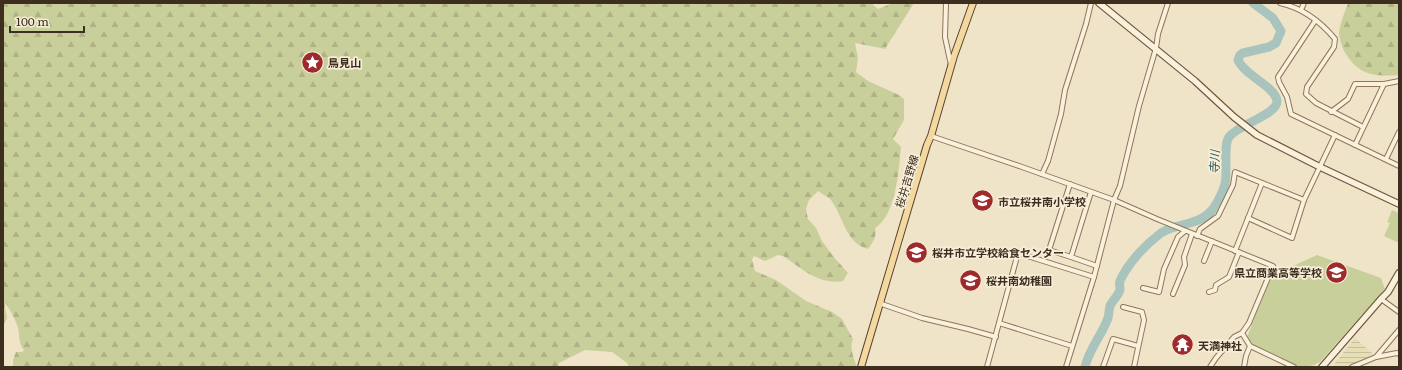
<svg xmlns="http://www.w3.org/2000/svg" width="1402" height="370" font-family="Literata,'Noto Sans JP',serif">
	<defs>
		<pattern id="farmland-rules" width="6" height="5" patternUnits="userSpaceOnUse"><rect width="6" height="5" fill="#e6deb5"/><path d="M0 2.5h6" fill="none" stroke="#c6bf9b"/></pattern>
		<pattern id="forest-firs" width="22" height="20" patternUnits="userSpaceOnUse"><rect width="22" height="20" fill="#c9cf9b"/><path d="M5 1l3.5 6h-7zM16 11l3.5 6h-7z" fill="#aeb285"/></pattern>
	</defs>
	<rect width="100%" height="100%" fill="#f0e4c8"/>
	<polygon fill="url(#farmland-rules)" points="1355,338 1374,355 1348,367 1332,367"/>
	<g fill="url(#forest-firs)">
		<path d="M3,3H874L873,5L878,9L893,3H914L885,49L855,43L858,58L856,72L868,81L899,95L904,99V120L893,139L901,147C899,169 896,216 875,228C877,237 873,242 868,249C846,244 843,216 831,200C828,197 822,194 818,191L809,200L806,209L808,219L816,228L822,241L833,256L848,273L843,281C818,285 803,269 783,256L778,255L765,261L754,256L752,260L755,271L776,280L806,301L832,312L842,319L853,339C849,347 854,359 857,367H629L627,363L612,352L585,350L559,363L558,367H13V360L16,352H22L24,350C18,343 20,336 18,328C15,318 10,310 4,301L7,318L3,326Z"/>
		<path d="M1348,3H1399V75C1373,77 1358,75 1344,51C1342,46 1339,38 1339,33C1340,23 1345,12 1348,3Z"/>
	</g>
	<g fill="#c9cf9b">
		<polygon points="1392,210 1399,213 1399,243 1384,236 1390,223 1387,222"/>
		<polygon points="1317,255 1381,278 1385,289 1320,362 1314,365 1304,367 1296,366 1248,342 1247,337 1271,276"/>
	</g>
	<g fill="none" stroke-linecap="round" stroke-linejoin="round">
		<path stroke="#a9c4bc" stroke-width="9" d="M1085,367C1089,349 1102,335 1108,318C1109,314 1109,310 1110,306C1112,301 1118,296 1120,290C1120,287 1119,284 1120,281C1128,263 1145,245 1161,233C1178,222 1198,227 1213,209C1217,203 1223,191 1225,184C1228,172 1223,145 1229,137C1238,125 1278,114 1277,101C1275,86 1245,76 1238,60L1240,55L1243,53L1269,47L1276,43L1281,31L1273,18L1253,3"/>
		<defs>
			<g id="street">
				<polyline points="946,3 945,37 951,65"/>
				<path d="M1280,3C1302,8 1321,22 1335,39L1334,47L1307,87L1306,94L1316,103L1363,127"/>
				<polyline points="1301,10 1304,3"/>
				<polyline points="1315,21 1278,77 1279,82 1287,97 1291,114 1399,166"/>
				<polyline points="1331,112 1348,99 1355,84 1384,84"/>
				<polyline points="931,136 1022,167 1114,200 1157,219 1273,266 1249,323 1242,333 1234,337 1216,358 1210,367"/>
				<polyline points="1355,145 1384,84 1399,81"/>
				<polyline points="1386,159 1399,132"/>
				<polyline points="1042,174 1048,161 1061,114 1065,90 1086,24 1091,3"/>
				<polyline points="1070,184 1049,250 1071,257"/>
				<polyline points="1091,192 1071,257 1097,266"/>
				<polyline points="1248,218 1292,238 1304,200 1335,135"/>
				<polyline points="1197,236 1200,229 1218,216 1233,185 1235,172 1304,200"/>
				<polyline points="1235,251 1262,183"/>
				<polyline points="1204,261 1212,241"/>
				<polyline points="1143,288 1159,292 1164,269 1178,237 1185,231"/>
				<polyline points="1209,292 1215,290 1216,285 1229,277 1239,252"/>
				<polyline points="1173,294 1185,265 1184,257 1192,234"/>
				<polyline points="1381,299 1399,312"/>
				<polyline points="879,303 922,318 968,329 996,337"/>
				<polyline points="1123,307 1142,312 1144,320 1134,367"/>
				<polyline points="999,323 1072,346"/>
				<polyline points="1242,333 1250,346 1294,367"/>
				<polyline points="1376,357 1397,353 1399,354"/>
				<polyline points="987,367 1018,253 1094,277"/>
				<polyline points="1066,367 1094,277 1114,200 1120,186 1139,106 1156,48 1158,34 1168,3"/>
				<polyline points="1103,367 1113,339 1138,346"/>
				<polyline points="1244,367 1246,356 1250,346"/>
				<polyline points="1352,367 1376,357 1399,330"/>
			</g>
			<g id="secondary">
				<polyline points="1099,3 1195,81 1234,117 1257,135 1320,167 1399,204"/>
				<polyline points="1322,367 1381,299 1388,292 1399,273"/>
			</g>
			<polyline id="primary" points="861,367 927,145 931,136 954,56 973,3"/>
		</defs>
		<use href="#street" stroke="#8d765c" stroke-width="6"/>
		<use href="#secondary" stroke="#6f573f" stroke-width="8"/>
		<use href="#primary" stroke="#5b4430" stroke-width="8"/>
		<use href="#street" stroke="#faf1dc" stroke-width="4"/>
		<use href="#secondary" stroke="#faf1dc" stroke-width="5.5"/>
		<use href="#primary" stroke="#f3d9a0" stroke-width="6"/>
	</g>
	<defs>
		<symbol id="sight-disc" viewBox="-11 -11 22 22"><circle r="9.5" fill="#9e2a2b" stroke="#f7eed8"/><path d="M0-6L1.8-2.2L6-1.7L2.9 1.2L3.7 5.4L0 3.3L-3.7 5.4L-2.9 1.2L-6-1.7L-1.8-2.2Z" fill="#fff"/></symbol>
		<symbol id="school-disc" viewBox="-11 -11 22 22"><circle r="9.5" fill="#9e2a2b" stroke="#f7eed8"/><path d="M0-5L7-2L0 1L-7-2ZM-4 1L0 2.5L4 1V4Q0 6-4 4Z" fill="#fff"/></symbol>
		<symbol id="temple-disc" viewBox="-11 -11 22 22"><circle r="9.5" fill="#9e2a2b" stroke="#f7eed8"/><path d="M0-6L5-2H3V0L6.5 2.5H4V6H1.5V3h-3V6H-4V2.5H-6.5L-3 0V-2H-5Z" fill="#fff"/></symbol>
	</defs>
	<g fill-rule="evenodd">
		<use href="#sight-disc" x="300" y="50" width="25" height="25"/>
		<use href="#school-disc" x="970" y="188" width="25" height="25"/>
		<use href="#school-disc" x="904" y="240" width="25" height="25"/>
		<use href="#school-disc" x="1324" y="260" width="25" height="25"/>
		<use href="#school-disc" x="958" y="268" width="25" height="25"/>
		<use href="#temple-disc" x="1170" y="332" width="25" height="25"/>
	</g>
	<g text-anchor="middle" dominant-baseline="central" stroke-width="3.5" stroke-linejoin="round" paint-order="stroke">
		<g font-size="11" font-weight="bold" fill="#3d2e20" stroke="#f7eed8" text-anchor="start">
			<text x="328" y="62">鳥見山</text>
			<text x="998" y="201">市立桜井南小学校</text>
			<text x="932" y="252">桜井市立学校給食センター</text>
			<text x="1322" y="272" text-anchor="end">県立商業高等学校</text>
			<text x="986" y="280">桜井南幼稚園</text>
			<text x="1198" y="345">天満神社</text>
		</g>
		<g font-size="11" fill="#3d2e20" stroke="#f7eed8">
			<text transform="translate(906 181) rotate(-73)">桜井吉野線</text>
		</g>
		<g font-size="12" font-style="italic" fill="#2f5d5a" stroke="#f7eed8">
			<text transform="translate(1214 162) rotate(-88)">寺川</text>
		</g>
	</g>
	<rect width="1402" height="370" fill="none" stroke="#3d2e20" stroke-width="8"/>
	<path d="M10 26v6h74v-6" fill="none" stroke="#3d2e20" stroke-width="2"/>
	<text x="16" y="26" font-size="12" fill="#3d2e20" stroke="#f7eed8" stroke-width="3" paint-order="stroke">100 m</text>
</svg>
